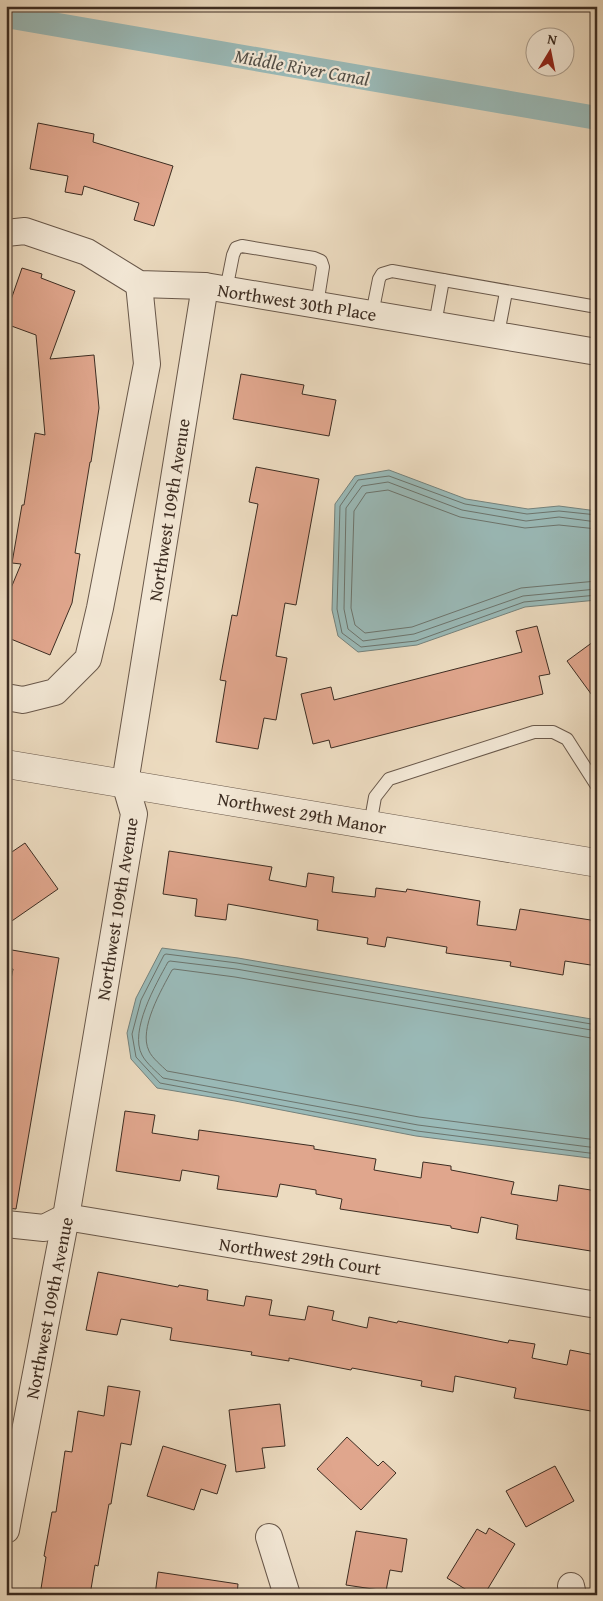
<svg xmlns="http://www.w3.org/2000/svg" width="603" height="1601" font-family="'Gentium Book Plus',serif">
	<rect width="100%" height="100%" fill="#ecdbc0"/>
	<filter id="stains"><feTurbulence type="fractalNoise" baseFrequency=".004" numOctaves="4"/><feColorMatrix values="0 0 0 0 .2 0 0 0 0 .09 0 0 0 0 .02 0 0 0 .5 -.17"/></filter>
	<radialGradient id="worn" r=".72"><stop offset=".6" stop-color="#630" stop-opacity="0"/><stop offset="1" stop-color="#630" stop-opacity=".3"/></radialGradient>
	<g fill="#9abab8" stroke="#75827c">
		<polygon points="389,470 466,499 528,509 559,506 597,511 597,600 525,607 417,645 358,652 338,636 332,610 335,504 355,476"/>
		<polygon points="162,948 238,958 597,1020 597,1159 416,1136 235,1101 157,1088 131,1059 127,1033 136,998"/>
	</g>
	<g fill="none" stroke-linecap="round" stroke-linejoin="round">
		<g stroke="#6c746d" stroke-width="1">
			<polyline points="597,515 559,511 527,514 465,504 389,476 358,480 340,506 337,609 342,633 361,647 416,641 524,602 597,595"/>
			<polyline points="597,522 559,517 526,521 462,510 388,482 362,486 346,508 344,609 348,629 363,641 414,634 523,596 597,589"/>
			<polyline points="597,529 559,525 525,528 460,517 388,490 366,493 354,511 351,608 355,625 365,633 412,627 521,588 597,581"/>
			<polyline points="597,1025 237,963 166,954 164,955 141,1000 132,1034 136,1057 160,1083 417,1131 597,1154"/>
			<path d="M597,1031L236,969L170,961L168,962C156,984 129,1031 142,1055C146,1063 157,1072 163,1078L418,1125L597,1148"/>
			<path d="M597,1039L235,977L174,969L172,970C162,989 138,1029 149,1051C152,1058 162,1066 167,1071L419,1117L597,1140"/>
		</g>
		<polyline stroke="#9abab8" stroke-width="24" points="6,16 597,118"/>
	</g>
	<g fill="#e0a68d" stroke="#3d2d22">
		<polygon points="38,123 94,134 93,142 173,166 154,226 134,220 139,203 84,186 82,195 65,192 68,176 30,169"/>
		<polygon points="22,268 42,274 41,278 75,291 50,359 94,355 99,408 91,462 90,462 75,553 80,554 72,603 50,655 6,637 6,600 21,564 12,563 22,505 24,505 35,433 45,435 36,335 6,324 6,314"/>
		<polygon points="241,374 304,385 302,394 336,400 329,436 233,419"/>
		<polygon points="256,467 319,479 296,605 285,603 276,656 287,658 276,720 264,718 258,749 216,742 226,681 220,680 232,615 237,616 258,504 249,502"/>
		<polygon points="537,626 550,674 539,676 543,694 331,748 329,740 313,744 301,694 331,687 334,700 522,652 516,631"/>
		<polygon points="597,639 597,702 567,661"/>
		<polygon points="25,843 58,889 6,925 6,856"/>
		<polygon points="169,851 272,867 269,880 306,887 308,873 334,877 332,892 375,897 376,888 406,892 407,889 480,901 477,925 516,930 520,909 597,921 597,966 565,961 563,975 510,966 511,962 446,953 447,947 387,937 385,947 367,944 368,938 317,930 318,920 228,904 226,920 195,916 197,899 163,894"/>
		<polygon points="6,949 59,958 16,1209 6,1208 6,1004 13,969 6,968"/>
		<polygon points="125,1111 155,1115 152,1133 198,1140 199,1130 314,1146 314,1149 376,1159 374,1170 421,1178 423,1162 451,1166 451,1170 514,1182 511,1194 557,1201 559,1185 597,1191 597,1252 516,1239 518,1225 481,1217 478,1233 451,1228 451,1226 340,1209 342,1199 316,1194 316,1190 280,1184 277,1197 217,1189 219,1176 182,1170 180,1181 116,1171"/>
		<polygon points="98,1272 178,1287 179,1285 208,1290 207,1300 244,1306 246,1296 272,1300 269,1315 305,1320 308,1306 334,1311 332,1320 367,1328 369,1317 397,1323 398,1321 508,1343 509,1340 535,1344 532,1358 567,1365 570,1350 595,1355 592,1369 597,1370 597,1412 514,1398 516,1388 455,1376 453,1392 421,1386 422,1381 352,1368 351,1370 289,1358 289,1361 251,1355 252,1352 170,1340 172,1328 121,1319 117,1335 86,1330"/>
		<polygon points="108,1386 140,1391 131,1445 121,1443 111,1504 109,1504 98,1566 95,1565 90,1595 40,1595 46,1557 44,1556 52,1512 56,1512 65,1451 72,1452 78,1411 104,1416"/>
		<polygon points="280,1404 285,1446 262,1448 265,1468 236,1472 229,1410"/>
		<polygon points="347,1437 378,1466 383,1461 396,1473 361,1510 317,1469"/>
		<polygon points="163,1446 226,1465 217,1494 201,1489 194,1510 147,1496"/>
		<polygon points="555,1466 574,1501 526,1527 506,1491"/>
		<polygon points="489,1528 515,1544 484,1595 475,1595 447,1578 477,1529 486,1534"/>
		<polygon points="356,1531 407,1539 402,1572 390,1570 386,1591 346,1585"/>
		<polygon points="158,1572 238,1584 237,1595 155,1595"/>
	</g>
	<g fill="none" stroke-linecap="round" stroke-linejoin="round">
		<defs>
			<g id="service">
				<polyline points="226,290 233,255 236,248 242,246 314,258 321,261 323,267 317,305"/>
				<polyline points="372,314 379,279 382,274 392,271 597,307"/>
				<polyline points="435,324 443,280"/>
				<polyline points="498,334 506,292"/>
				<polyline points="370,825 375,797 389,779 534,732 553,732 567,739 597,786"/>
			</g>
			<g id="minor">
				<polyline points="6,233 25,231 87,252 139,284 205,286 597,352"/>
				<polyline points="6,697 23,700 55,692 88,659 100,608 147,364 139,284"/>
				<polyline points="6,1224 44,1228 66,1217 597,1305"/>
				<polyline points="6,1530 66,1217 134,814 125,783 205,286"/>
				<polyline points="269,1537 287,1595"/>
				<polyline points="571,1586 573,1595"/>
			</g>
			<polyline id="tertiary" points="6,764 597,863"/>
		</defs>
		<use href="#service" stroke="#69584a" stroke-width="14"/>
		<use href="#minor" stroke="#69584a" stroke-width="28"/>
		<use href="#tertiary" stroke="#69584a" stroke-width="29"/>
		<use href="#service" stroke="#f3e8d6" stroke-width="12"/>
		<use href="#minor" stroke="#f3e8d6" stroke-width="26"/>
		<use href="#tertiary" stroke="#f3e8d6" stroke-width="28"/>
	</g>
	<g text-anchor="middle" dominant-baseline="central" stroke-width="4.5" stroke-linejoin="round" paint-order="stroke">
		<g font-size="18" fill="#3d2d22" stroke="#f3e8d6">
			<text transform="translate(297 302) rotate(9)">Northwest 30th Place</text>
			<text transform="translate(169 510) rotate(-81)">Northwest 109th Avenue</text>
			<text transform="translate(302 813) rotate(10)">Northwest 29th Manor</text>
			<text transform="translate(117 909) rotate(-81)">Northwest 109th Avenue</text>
			<text transform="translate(300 1256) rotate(9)">Northwest 29th Court</text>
			<text transform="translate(49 1308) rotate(-79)">Northwest 109th Avenue</text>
		</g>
		<g font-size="19" font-style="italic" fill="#545048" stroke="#f3e8d6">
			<text transform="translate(302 67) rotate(10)">Middle River Canal</text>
		</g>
	</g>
	<rect width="603" height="1601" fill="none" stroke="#ecdbc0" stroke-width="25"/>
	<rect x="8" y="8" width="588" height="1586" fill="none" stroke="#3d2d22" stroke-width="2.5"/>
	<rect x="12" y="12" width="578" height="1576" fill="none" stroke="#3d2d22"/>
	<g transform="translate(550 52) rotate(10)"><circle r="24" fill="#f3e8d6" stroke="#aa9d8e"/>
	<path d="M0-4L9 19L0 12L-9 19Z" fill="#8f2418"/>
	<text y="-8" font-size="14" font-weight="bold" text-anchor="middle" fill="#3d2d22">N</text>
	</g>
	<rect width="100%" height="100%" filter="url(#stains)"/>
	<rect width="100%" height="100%" fill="url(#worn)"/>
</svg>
